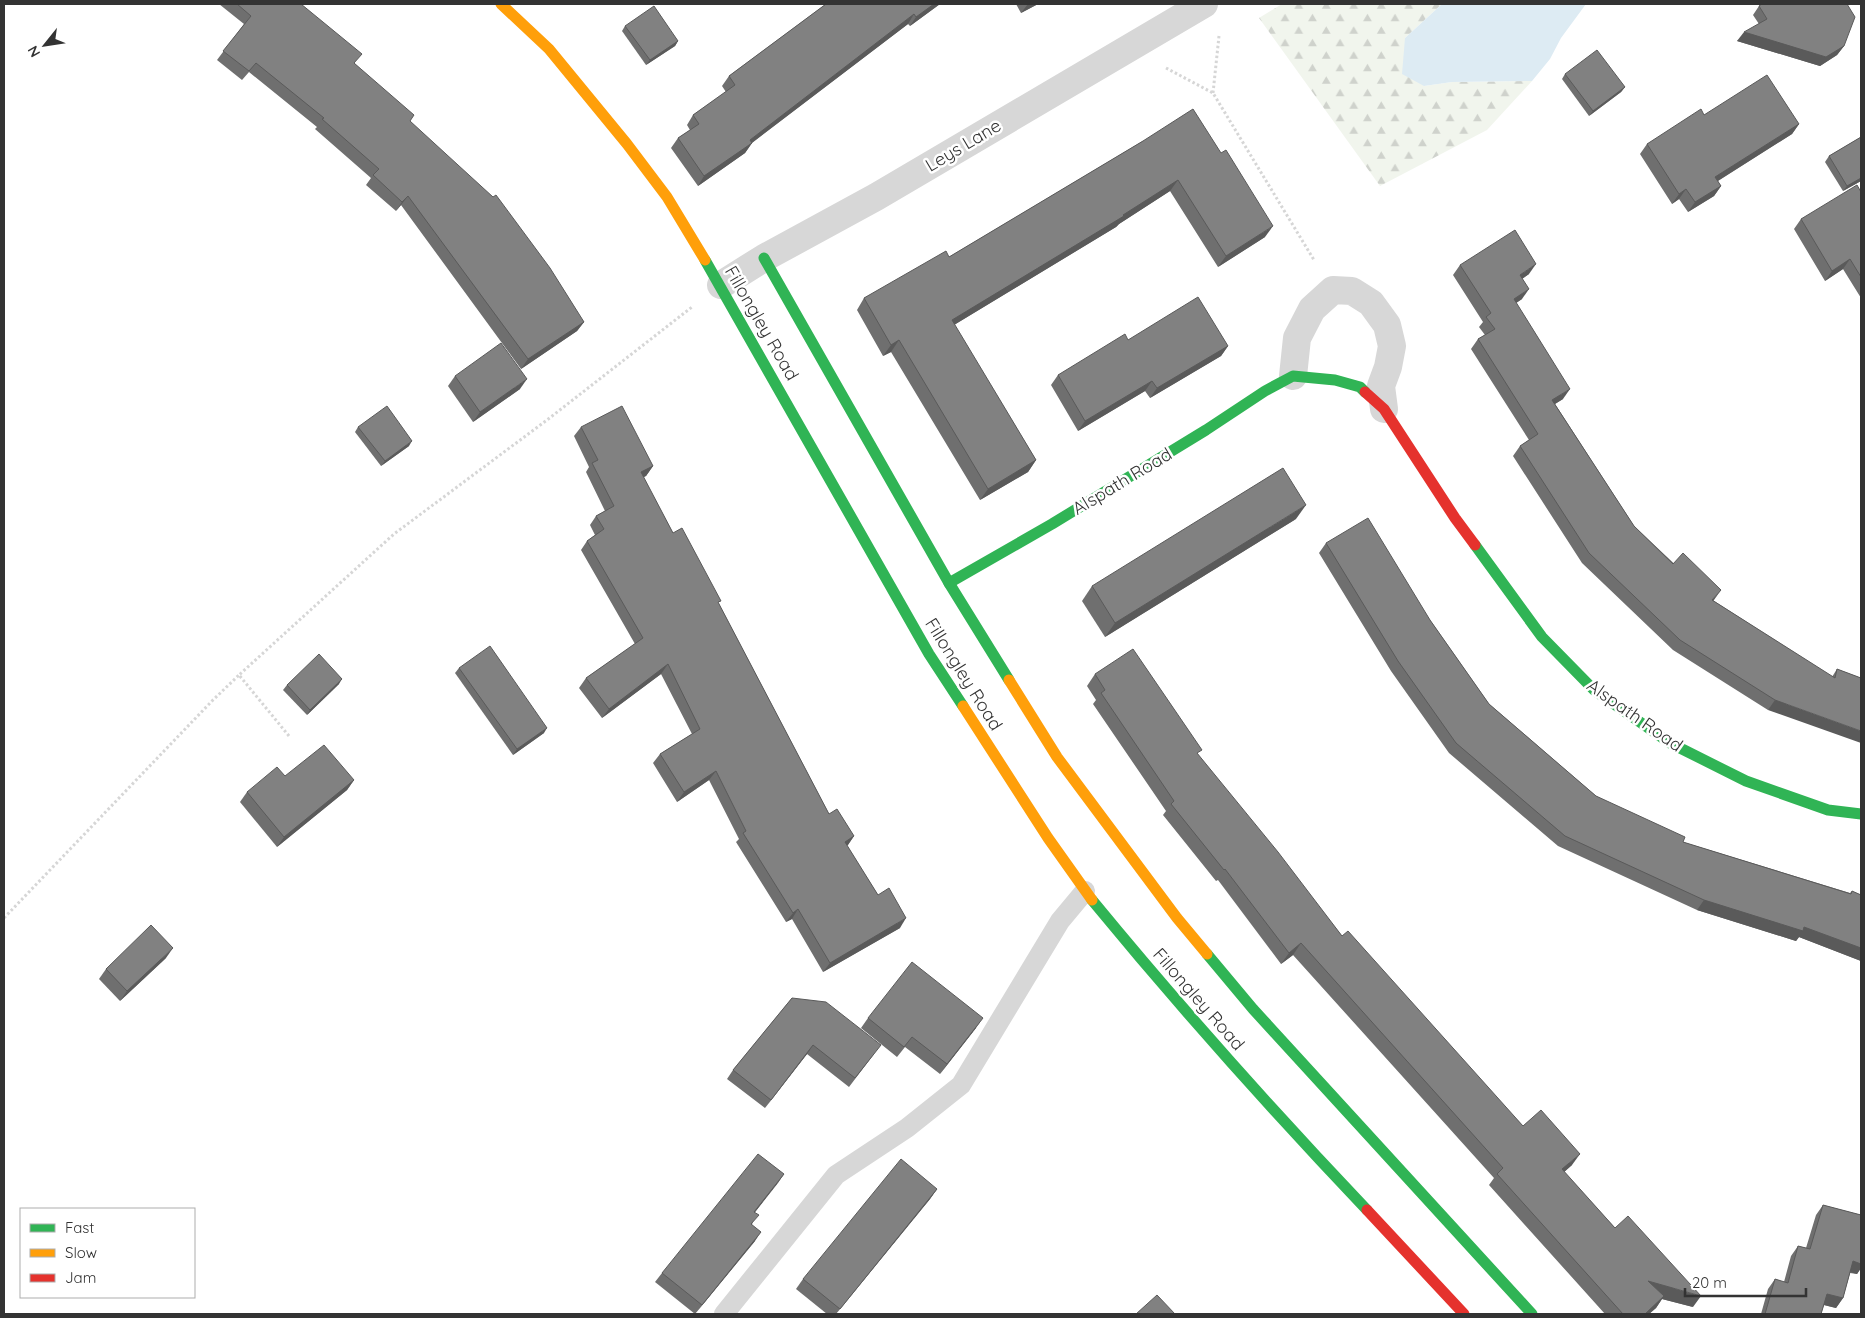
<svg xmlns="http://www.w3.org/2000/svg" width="1865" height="1318" font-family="Quicksand,sans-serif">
	<defs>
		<pattern id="forest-firs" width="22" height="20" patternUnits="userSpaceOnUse" patternTransform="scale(1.25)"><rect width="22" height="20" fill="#f1f5ed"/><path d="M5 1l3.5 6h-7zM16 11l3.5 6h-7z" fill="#cfd2cc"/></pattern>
	</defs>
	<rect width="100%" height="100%" fill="#fff"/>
	<polygon fill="url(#forest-firs)" points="1282,4 1442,4 1405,38 1424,86 1452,82 1532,81 1487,130 1380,186 1259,18"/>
	<polygon fill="#ddebf3" points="1442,4 1586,4 1561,38 1550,59 1532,81 1452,82 1424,86 1402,74 1405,38"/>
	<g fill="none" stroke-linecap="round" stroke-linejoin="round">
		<g stroke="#d6d6d6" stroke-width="3" stroke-dasharray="2.5 2.5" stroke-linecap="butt">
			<polyline points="1166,68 1213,93 1314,260"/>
			<polyline points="1213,93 1219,36"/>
			<polyline points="289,736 239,675 394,534 547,420 692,307"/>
			<polyline points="4,918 212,701 239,675"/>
		</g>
		<polyline stroke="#d7d7d7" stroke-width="20" points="724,1314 836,1175 907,1128 961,1085 1060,921 1085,891"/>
		<g stroke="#d7d7d7" stroke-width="28">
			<polyline points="721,285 764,258 876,197 1204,4"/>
			<polyline points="1293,376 1297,338 1312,309 1333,290 1352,291 1371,303 1387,325 1392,346 1388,367 1381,386 1384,409"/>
		</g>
		<g stroke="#30b455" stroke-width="11">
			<polyline points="764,258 949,583 1009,680"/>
			<polyline points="705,260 929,654 963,706"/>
			<polyline points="1475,545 1542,637 1594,690 1670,743 1746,781 1828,810 1861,814"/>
			<polyline points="949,583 1052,524 1206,430 1265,391 1293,376 1335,380 1360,387 1365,392"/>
			<path d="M1092,900C1180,1007 1272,1110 1367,1210"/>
			<polyline points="1207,954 1253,1009 1532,1314"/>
		</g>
		<g stroke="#ff9f0a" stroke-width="11">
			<polyline points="501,4 549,49 627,144 667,197 705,260"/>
			<polyline points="1009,680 1057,757 1177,918 1207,954"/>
			<polyline points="963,706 1048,838 1092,900"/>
		</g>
		<g stroke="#e5322d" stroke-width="11">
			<polyline points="1365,392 1384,409 1455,518 1475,545"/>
			<polyline points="1367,1210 1464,1314"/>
		</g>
	</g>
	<g fill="#6f6f6f">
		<polygon points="219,4 301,4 355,64 410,121 584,322 577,331 521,369 401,205 396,211 366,185 371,178 315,129 317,127 249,72 242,80 217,60 244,24"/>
		<polygon points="826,4 940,4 910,26 908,24 752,143 745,153 698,186 671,148 678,138 690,130 687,125 693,115 726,92 722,86 729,76"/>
		<polygon points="1016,4 1038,4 1021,13"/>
		<polygon points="1759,6 1844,46 1837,55 1820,66 1737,41 1759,24 1753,15"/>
		<polygon points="625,26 678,41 675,46 646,65 622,31"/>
		<polygon points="1565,74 1625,87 1621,92 1589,116 1562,79"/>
		<polygon points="1704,115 1799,124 1792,134 1718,181 1721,186 1714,196 1688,212 1679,199 1672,204 1640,154 1647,144"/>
		<polygon points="1861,137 1861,181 1843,191 1825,162 1829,156"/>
		<polygon points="1143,141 1265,237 1218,267 1170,191 1119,224 1116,227 954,325 1036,460 1028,472 980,500 891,352 883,356 857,310 864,298 949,257"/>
		<polygon points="1861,192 1861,298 1843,269 1825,281 1794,229 1801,219"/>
		<polygon points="1460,265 1529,274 1522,279 1522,299 1516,303 1563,399 1555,404 1634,526 1714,601 1832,677 1837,669 1861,678 1768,710 1673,650 1582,563 1513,456 1520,446 1529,440 1471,349 1478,339 1485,335 1479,327 1483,322 1453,275"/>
		<polygon points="1128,340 1228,346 1221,356 1150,398 1145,391 1078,431 1051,385 1058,375"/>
		<polygon points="455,376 520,389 473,422 448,386"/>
		<polygon points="358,427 409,446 381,466 355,432"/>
		<polygon points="581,427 653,466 646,476 643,477 673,533 719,604 829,814 854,836 847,846 878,895 900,928 823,972 792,919 786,922 736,842 739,839 709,780 677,802 653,763 660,754 692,734 661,674 602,718 579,688 586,678 635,644 581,550 587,541 595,535 590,525 596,516 605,511 586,472 589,467 574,436"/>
		<polygon points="1296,519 1105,637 1082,601 1092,586"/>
		<polygon points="1326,543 1430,620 1489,704 1596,796 1683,842 1850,893 1852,891 1861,895 1861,961 1799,937 1796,941 1697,910 1558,846 1449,753 1391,671 1319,553"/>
		<polygon points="459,668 544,733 513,755 455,673"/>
		<polygon points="1095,674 1198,755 1342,936 1523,1126 1572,1165 1564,1172 1615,1228 1693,1307 1662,1299 1656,1308 1649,1314 1605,1314 1489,1185 1494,1178 1293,955 1281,964 1218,880 1216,881 1163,815 1166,811 1093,704 1096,700 1087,686"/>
		<polygon points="339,684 307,715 283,690 287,685"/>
		<polygon points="285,776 354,780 347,790 277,847 240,802 247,792"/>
		<polygon points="166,958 120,1001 99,979 106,969"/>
		<polygon points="792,998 874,1054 849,1087 807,1054 765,1108 727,1079 733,1070"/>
		<polygon points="868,1018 976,1028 940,1074 905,1047 897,1057 861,1028"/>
		<polygon points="784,1174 755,1212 752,1225 755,1241 695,1314 655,1282 662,1273"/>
		<polygon points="937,1189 930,1199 836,1314 827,1314 796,1289 803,1279"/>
		<polygon points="1823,1205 1861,1215 1861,1268 1857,1274 1850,1273 1843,1298 1836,1308 1824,1305 1821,1314 1761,1314 1768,1289 1775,1279 1784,1282 1791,1256 1798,1246 1806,1248 1816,1215"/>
	</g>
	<g fill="#5a5a5a">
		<polygon points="934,4 940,4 910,26 916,17"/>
		<polygon points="1028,4 1038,4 1021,13"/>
		<polygon points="914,14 908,24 749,145 752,143 745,153 698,186 704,176 750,140"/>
		<polygon points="1744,32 1844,46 1837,55 1820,66 1737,41"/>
		<polygon points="678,41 675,46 646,65 650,60"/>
		<polygon points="1625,87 1621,92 1589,116 1593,111"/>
		<polygon points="1799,124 1792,134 1708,187 1715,177"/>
		<polygon points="1861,178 1861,181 1843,191 1847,186"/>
		<polygon points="1178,180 1170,191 1119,224 1116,227 944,331 952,320 1123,215"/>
		<polygon points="1721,186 1714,196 1688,212 1695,202"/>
		<polygon points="1686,189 1679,199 1672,204 1679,194"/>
		<polygon points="408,196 401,205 396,211 402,202"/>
		<polygon points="1273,226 1265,237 1218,267 1226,256"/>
		<polygon points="1850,259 1843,269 1825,281 1832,271"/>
		<polygon points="1536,264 1529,274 1513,285 1520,275"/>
		<polygon points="1529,289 1522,299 1507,309 1514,299"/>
		<polygon points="584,322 577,331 521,369 528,359"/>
		<polygon points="899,340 891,352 883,356 891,345"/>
		<polygon points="1228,346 1221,356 1150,398 1157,388"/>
		<polygon points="527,379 520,389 473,422 480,412"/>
		<polygon points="1152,381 1145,391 1078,431 1085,421"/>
		<polygon points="1570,389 1563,399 1545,410 1552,400"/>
		<polygon points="412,441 409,446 381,466 385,461"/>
		<polygon points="1036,460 1028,472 980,500 988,489"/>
		<polygon points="653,466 646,476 634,482 641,472"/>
		<polygon points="1306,505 1296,519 1105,637 1115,623"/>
		<polygon points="1721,590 1714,600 1705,610 1712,600"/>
		<polygon points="668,664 661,674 602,718 609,709"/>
		<polygon points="342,679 339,684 307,715 310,710"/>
		<polygon points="1775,700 1861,731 1861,743 1768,710"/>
		<polygon points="547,728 544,733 513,755 517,749"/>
		<polygon points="716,771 709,780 677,802 684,792"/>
		<polygon points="354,780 347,790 277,847 284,837"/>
		<polygon points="854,836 848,845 838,851 845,842"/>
		<polygon points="1704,900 1804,927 1861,948 1861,961 1799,937 1796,941 1697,910"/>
		<polygon points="798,909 792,919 786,922 793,913"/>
		<polygon points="906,918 900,928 823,972 830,963"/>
		<polygon points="1301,943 1293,955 1281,964 1289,953"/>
		<polygon points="173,948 166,958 120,1001 127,991"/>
		<polygon points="983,1018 976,1028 940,1074 947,1064"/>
		<polygon points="813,1045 807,1054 765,1108 771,1100"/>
		<polygon points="1580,1154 1572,1165 1554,1181 1562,1169"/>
		<polygon points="784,1174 778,1183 748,1221 754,1212"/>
		<polygon points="937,1189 930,1199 836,1314 840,1309"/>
		<polygon points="761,1232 755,1241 695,1314 702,1305"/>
		<polygon points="1853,1261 1861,1264 1861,1268 1857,1274 1846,1271"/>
		<polygon points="1648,1281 1701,1296 1693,1307 1662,1299 1656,1308 1649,1314 1645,1314"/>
		<polygon points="1827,1294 1843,1298 1836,1308 1820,1304"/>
	</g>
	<g fill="#818181" stroke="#5a5a5a">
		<polygon points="237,4 301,4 362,54 354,63 414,115 410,121 446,154 493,197 496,195 550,268 584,322 528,359 408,196 402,202 373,175 379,169 322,119 324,118 256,63 249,71 223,51 251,16"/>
		<polygon points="826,4 934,4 916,17 914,14 750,140 752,143 704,176 678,138 699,124 693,115 735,85 729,76"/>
		<polygon points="1762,4 1847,4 1855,17 1844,46 1826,57 1744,32 1767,19 1759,6"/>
		<polygon points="654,6 678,41 650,60 625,26"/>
		<polygon points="1597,50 1625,87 1593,111 1565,74"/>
		<polygon points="1767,75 1799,124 1715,177 1721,186 1695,202 1686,189 1679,194 1647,144 1701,109 1704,115"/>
		<polygon points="1193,109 1221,153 1226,150 1273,226 1226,256 1178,180 1123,215 1124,216 952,320 1036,460 988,489 899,340 891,345 864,298 946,251 949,257 1143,141"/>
		<polygon points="1861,137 1861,178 1847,186 1829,156"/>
		<polygon points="1857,185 1861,192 1861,277 1850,259 1832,271 1801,219"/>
		<polygon points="1515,230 1536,264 1520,275 1529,289 1514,299 1570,389 1552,400 1634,526 1673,564 1683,553 1721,590 1712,600 1835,678 1837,669 1861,678 1861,731 1775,700 1680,640 1589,553 1520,446 1538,434 1478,339 1495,329 1486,317 1491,313 1460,265"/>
		<polygon points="1198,297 1228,346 1157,388 1152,381 1085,421 1058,375 1125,334 1128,340"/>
		<polygon points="501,343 527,379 480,412 455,376"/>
		<polygon points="387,406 412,441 385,461 358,427"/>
		<polygon points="622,406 653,466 641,472 673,533 682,528 721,601 718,602 829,814 837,809 854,836 845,842 878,895 889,888 906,918 830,963 798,909 793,913 743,833 746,831 716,771 684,792 660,754 700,729 668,664 609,709 586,678 643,638 587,541 604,529 596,516 614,506 592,463 598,460 581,427"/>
		<polygon points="1283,468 1306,505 1115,623 1092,586"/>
		<polygon points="1368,518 1430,620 1489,704 1596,796 1685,837 1683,842 1851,894 1852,891 1861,895 1861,948 1804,927 1803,931 1704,900 1565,836 1456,743 1398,661 1326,543"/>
		<polygon points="490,646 547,728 517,749 459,668"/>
		<polygon points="1133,649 1202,750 1197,753 1278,852 1342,936 1348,931 1523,1126 1541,1110 1580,1154 1562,1169 1615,1228 1628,1216 1701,1296 1648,1281 1664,1296 1645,1314 1623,1314 1497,1174 1503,1168 1301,943 1289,953 1225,869 1224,870 1171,804 1174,801 1101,693 1105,690 1095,674"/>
		<polygon points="319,654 342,679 310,710 287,685"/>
		<polygon points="324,745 354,780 284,837 247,792 277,767 285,776"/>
		<polygon points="151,925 173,948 127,991 106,969"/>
		<polygon points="912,962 983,1018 947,1064 912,1037 904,1047 868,1018"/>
		<polygon points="792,998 826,1002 881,1045 855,1078 813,1045 771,1100 733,1070"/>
		<polygon points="758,1154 784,1174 754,1212 759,1215 751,1224 761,1232 702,1305 662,1273"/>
		<polygon points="901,1159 937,1189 840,1309 803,1279"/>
		<polygon points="1823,1205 1861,1215 1861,1264 1853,1261 1843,1298 1827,1294 1821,1314 1765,1314 1775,1279 1788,1283 1798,1246 1810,1249"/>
		<polygon points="1157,1295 1175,1314 1136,1314"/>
	</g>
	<g text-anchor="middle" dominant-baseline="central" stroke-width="5" stroke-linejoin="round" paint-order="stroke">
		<g font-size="18" fill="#333" stroke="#fff">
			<text transform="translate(963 145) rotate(-31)">Leys Lane</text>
			<text transform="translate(762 323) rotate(60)">Fillongley Road</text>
			<text transform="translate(1122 481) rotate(-31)">Alspath Road</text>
			<text transform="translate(964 674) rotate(58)">Fillongley Road</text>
			<text transform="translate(1635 715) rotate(35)">Alspath Road</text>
			<text transform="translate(1199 999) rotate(49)">Fillongley Road</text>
		</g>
	</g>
	<rect width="1865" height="1318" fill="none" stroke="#333333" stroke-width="10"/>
	<rect x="20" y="1208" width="175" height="90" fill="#ffffff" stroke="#adadad"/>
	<rect x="30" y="1224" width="25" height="8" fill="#30b455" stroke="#adadad"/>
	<text x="65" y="1233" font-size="15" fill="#333333">Fast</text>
	<rect x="30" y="1249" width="25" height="8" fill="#ff9f0a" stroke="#adadad"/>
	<text x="65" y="1258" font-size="15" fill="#333333">Slow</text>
	<rect x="30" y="1274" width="25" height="8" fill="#e5322d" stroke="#adadad"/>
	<text x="65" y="1283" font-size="15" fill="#333333">Jam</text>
	<g transform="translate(45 45) rotate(240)" stroke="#ffffff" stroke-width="4" paint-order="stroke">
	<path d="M0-4L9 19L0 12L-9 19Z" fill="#333333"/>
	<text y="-8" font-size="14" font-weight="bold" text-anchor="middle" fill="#333333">N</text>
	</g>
	<path d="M1685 1288v8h121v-8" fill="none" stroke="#333333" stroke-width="2.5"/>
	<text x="1692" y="1288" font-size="15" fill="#333333" stroke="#ffffff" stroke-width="4" paint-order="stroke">20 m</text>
</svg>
